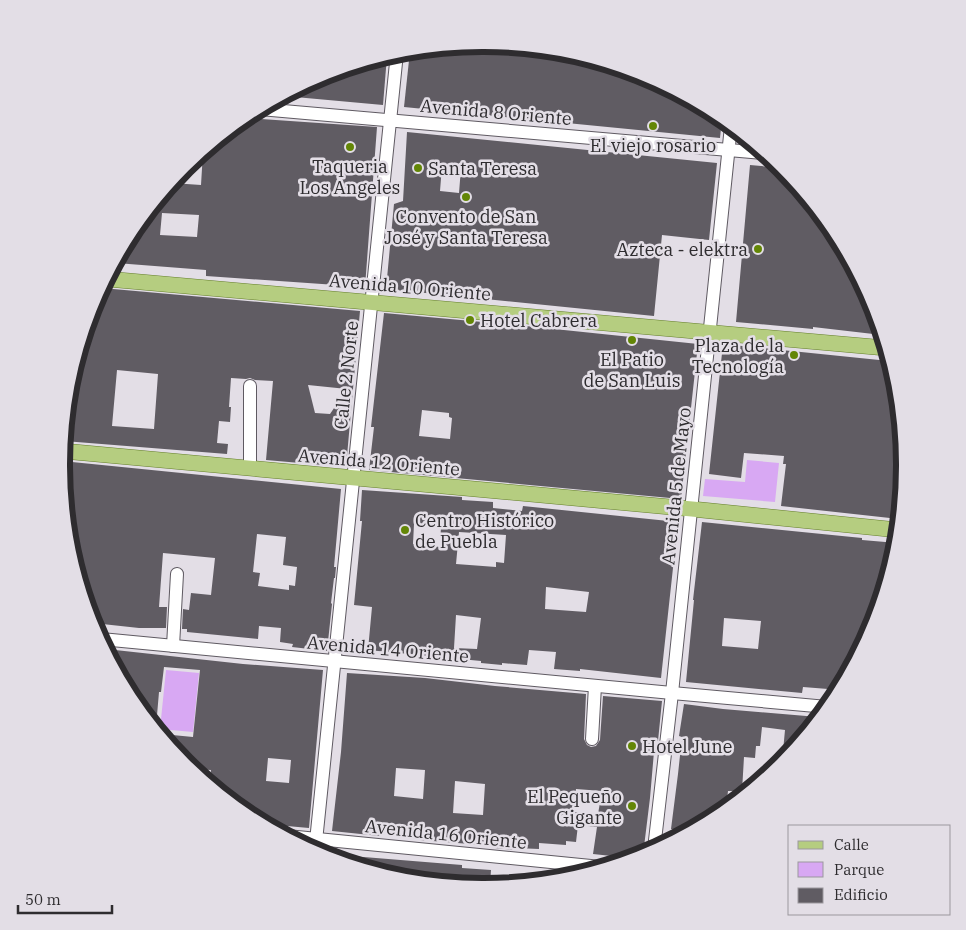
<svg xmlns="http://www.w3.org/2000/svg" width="966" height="930" font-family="'IBM Plex Serif',serif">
	<rect width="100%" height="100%" fill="#e3dee6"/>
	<g fill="#d8a8f3">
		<polygon points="747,460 779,463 775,502 703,496 705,479 745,482"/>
		<polygon points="166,670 199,673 193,732 160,729"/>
	</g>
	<g fill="#605c63" fill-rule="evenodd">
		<polygon points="483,44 565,52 644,76 717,115 722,119 720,138 404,107 410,51"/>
		<polygon points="387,56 383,105 284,96 322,76"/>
		<path d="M245,118L377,127L365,287L206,276V270L116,263L133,231L172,183L201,185L203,152ZM162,213L199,215L197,237L160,235Z"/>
		<path d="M407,132L717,163L709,240L662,235L654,316L386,289L394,204L403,201ZM442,166L461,168L459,193L440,191Z"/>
		<polygon points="750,165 782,168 833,231 872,304 882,335 813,327 813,329 736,322"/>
		<path d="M102,288L360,311L346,467L266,460L273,381L255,380L250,378L246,379L231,378L229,407H231L230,422L219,421L217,443L228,444L227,454L64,441L70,383L94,304ZM117,370L158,374L154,429L112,426ZM308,385L347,389L330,414L315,413Z"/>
		<path d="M384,313L516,325L698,344L681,499L369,470L374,427H371ZM422,410L449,413V417L452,418L450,439L419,436Z"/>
		<polygon points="723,344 889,361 896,383 904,465 899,519 781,506 786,464 783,464 784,456 744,453 741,478 709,474"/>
		<path d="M62,461L341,489L334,567H336L335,578H334L331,603L332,604L327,651L292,647L293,644L280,642L281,628L259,626L258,639L187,632V629H182L183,609L189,610L191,593L211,595L215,558L163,553L159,607H167L166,628H139L93,623L70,547L64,488L66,474H63ZM257,534L286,537L283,565L297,567L295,586L289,585V590L258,586L260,573L253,572Z"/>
		<path d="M362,490L462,497V500L493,502V508L522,511L523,506L678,522L661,678L580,669V671L554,669L556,652L529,650L527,665L502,663V665L481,663V661L368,650L372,607L354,605L362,521H360ZM414,524L441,526L440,547L413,544ZM459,532L506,535L504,563L496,562V567L456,564ZM546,587L589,592L586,612L545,609ZM456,615L481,618L477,649L454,648Z"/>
		<path d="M702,522L862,538V540L897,543L872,627L832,701L827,699L828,689L803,687L802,693L686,682L694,600H693ZM724,618L761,621L758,649L722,646Z"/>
		<path d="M106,649L243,664L323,670L309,828L265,824L249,815L210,783L211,770L192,769L185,763L162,734L193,737L200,670L164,667L161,692H159L156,727L146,715L147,708H140L133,699ZM268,758L291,760L289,783L266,781Z"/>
		<path d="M347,673L425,678L495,686L586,694L584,739L587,745L591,747L596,746L600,740L603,696L662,701L658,741L655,740L650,798L643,855L630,858L593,854L597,827L578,825L576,842L566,841V845L539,843V849L516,848V850L495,848V846L420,840L421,828L399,825V831L381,830L380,836L332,831L341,752ZM396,768L425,770L423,799L394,796ZM455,781L485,784L483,815L453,813ZM576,789L602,791L598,814L574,812Z"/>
		<polygon points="684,704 723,709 818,717 782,762 785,730 762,727 760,746 756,746 755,758 744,757 742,791 728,791 726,808 717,815 688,831 671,829 678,774 682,737 679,736"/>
		<polygon points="339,855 462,865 462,868 491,870 490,884 470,882 470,884 446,883 447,876 421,874 421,880 408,879 408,873 375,870 338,859"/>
	</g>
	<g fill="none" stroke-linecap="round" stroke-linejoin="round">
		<defs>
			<g id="minor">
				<polyline points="260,109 763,153"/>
				<polyline points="250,469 250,386"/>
				<polyline points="101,639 672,693 827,707"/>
				<polyline points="173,646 177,574"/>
				<polyline points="592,739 595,686"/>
				<polyline points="287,836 601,867"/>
				<polyline points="654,849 672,693 731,126"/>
				<polyline points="315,851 397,53"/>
			</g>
			<g id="major">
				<polyline points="107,279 886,348"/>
				<polyline points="63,451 692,509 898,530"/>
			</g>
		</defs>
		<use href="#minor" stroke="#5f5a62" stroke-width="14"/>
		<use href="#major" stroke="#657f2c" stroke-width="16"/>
		<use href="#minor" stroke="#fff" stroke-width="12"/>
		<use href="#major" stroke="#b5cd80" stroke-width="15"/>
	</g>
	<g fill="#638606" stroke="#e3dee6" stroke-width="2">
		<circle cx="653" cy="126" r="5"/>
		<circle cx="350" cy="147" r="5"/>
		<circle cx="418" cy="168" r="5"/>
		<circle cx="466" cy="197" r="5"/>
		<circle cx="758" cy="249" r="5"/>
		<circle cx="470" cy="320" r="5"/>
		<circle cx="632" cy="340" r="5"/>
		<circle cx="794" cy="355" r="5"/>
		<circle cx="405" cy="530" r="5"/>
		<circle cx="632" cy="746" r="5"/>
		<circle cx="632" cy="806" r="5"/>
	</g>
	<g text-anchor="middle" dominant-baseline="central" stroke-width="5" stroke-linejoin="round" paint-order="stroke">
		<g font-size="18" fill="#2e2c2f" stroke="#e3dee6">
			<text transform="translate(496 112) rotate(5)">Avenida 8 Oriente</text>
			<text transform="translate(410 287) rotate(5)">Avenida 10 Oriente</text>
			<text transform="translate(346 375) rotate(-84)">Calle 2 Norte</text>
			<text transform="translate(379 462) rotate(5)">Avenida 12 Oriente</text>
			<text transform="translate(676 486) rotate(-84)">Avenida 5 de Mayo</text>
			<text transform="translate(388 649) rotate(5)">Avenida 14 Oriente</text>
			<text transform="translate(446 834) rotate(6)">Avenida 16 Oriente</text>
		</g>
		<g font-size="18" fill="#2e2c2f" stroke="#e3dee6">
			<text x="653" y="145">El viejo rosario</text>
			<text x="350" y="166">Taqueria<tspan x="350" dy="21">Los Angeles</tspan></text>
			<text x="428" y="168" text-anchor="start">Santa Teresa</text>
			<text x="466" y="216">Convento de San<tspan x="466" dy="21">José y Santa Teresa</tspan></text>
			<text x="748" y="249" text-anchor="end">Azteca - elektra</text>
			<text x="480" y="320" text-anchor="start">Hotel Cabrera</text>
			<text x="784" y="345" text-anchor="end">Plaza de la<tspan x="784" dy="21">Tecnología</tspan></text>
			<text x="632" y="359">El Patio<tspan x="632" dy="21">de San Luis</tspan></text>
			<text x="415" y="520" text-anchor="start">Centro Histórico<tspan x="415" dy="21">de Puebla</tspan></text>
			<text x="642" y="746" text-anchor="start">Hotel June</text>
			<text x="622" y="796" text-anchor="end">El Pequeño<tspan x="622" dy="21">Gigante</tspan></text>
		</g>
	</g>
	<path d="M0 0H966V930H0ZM482 52H484A412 412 0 0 1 896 464V466A412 412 0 0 1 484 878H482A412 412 0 0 1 70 466V464A412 412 0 0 1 482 52Z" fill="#e3dee6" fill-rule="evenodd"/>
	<path fill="none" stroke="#2e2c2f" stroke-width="6" d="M482 52H484A412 412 0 0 1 896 464V466A412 412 0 0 1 484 878H482A412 412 0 0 1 70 466V464A412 412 0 0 1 482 52Z"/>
	<rect x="788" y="825" width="162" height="90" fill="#e3dee6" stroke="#9b979d"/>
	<rect x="798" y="841" width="25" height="8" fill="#b5cd80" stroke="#9b979d"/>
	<text x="834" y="850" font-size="15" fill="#2e2c2f">Calle</text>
	<rect x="798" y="862" width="25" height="15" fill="#d8a8f3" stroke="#9b979d"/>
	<text x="834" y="875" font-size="15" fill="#2e2c2f">Parque</text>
	<rect x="798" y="888" width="25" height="15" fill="#605c63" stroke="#9b979d"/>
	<text x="834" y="900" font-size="15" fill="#2e2c2f">Edificio</text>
	<path d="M18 905v8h94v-8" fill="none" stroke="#2e2c2f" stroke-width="2.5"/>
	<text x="25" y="905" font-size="15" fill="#2e2c2f" stroke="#e3dee6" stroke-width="4" paint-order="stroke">50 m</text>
</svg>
